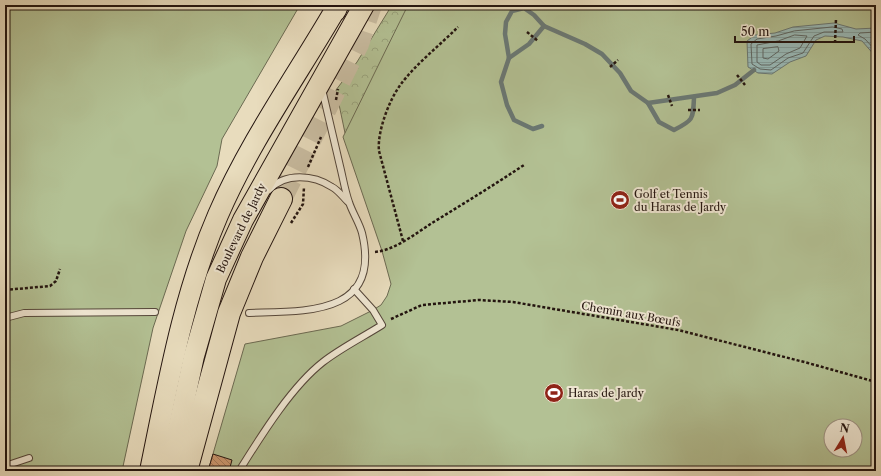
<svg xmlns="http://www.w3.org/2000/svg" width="881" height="476" font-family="'Libre Caslon Text',serif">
	<defs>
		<pattern id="forest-crowns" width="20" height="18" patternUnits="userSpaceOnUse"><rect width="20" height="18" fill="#b3c194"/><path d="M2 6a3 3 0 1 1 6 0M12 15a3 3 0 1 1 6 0" fill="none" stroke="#9aa57e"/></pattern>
		<pattern id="water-rules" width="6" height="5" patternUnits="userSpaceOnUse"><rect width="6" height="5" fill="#99bab8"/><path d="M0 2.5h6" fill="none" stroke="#849f9d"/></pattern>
		<pattern id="building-back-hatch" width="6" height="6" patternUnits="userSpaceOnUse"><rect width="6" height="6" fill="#cd9870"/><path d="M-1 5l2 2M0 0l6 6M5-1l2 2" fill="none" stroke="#a67b5a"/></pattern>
	</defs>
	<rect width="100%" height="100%" fill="#e8dcbd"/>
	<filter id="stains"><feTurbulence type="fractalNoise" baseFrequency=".005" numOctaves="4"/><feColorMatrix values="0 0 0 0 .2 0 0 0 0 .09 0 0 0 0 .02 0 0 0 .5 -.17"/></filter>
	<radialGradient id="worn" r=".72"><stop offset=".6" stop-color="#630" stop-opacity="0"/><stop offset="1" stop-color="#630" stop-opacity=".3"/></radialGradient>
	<polygon fill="url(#forest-crowns)" stroke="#6b6a52" points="392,5 417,5 371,107 345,133 336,90 357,62"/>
	<g fill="#b3c194" stroke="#6b6a52" fill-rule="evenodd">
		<polygon points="5,5 300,5 222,139 217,166 186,231 153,328 122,471 5,471"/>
		<path d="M408,5H876V471H208L245,344L341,326L373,310L381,305L387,296L391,284L382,251L343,137ZM831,426H855V450H831Z"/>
	</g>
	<polygon fill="url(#water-rules)" stroke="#6a7874" points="834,23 856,29 876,28 876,57 862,41 843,37 825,36 816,40 806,56 790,62 772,74 758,73 748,67 747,41 755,35 775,33 793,27"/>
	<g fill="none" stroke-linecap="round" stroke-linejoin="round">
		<g stroke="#5e6764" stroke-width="1">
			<polygon points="833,27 842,29 843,32 824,32 814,36 803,53 788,58 771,70 760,69 752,64 751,44 757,39 776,36 794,31"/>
			<polyline points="876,32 860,33 858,35 865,39 876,51"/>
			<polygon points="795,35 807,36 800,48 786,54 770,65 761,65 757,62 757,45 778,41"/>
			<polygon points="778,47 779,51 768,59 763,58 763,49"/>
		</g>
		<g stroke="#6a7874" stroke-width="4.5">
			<polyline points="509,58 529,44 544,26"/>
			<path d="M648,103L659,122L674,130C694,120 693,119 694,97"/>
			<polyline points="542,126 533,129 514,120 507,105 501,82 509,58 505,34 506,22 512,11 524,8 534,15 544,26 585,44 602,54 620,73 631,91 648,103 717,93 735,85 754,70"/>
		</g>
	</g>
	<polygon fill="url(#building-back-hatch)" stroke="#23140f" points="213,454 232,460 229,471 208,471"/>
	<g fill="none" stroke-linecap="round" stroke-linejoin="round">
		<polyline stroke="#cabea3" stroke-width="22" stroke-dasharray="22 11" stroke-linecap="butt" points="281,199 358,44 371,5"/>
		<defs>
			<g id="service">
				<path d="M269,190C285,172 314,175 332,187C338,190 343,197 348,202"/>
				<path d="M249,313C305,311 382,316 362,233C359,222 352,212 349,202C345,191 343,178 340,166C334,141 328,115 322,89"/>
				<polyline points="5,318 24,313 155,312"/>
				<polyline points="5,466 29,458"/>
				<path d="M239,471C261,436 291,387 323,362C341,348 363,337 382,325L373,310L354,289"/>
			</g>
			<g id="primary">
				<path d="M150,471C168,384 183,296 218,215C250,141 298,74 338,5"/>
				<polyline points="169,471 194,356 216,279 243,220 364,5"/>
			</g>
			<g id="motorway">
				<polyline points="335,10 337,5"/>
				<polyline points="186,471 229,313 252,257 281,199"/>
			</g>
		</defs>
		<use href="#service" stroke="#54463a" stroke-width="8"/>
		<use href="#primary" stroke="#23140f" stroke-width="22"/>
		<use href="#motorway" stroke="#23140f" stroke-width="24"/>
		<g stroke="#23140f" stroke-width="2.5" stroke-dasharray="3 2" stroke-linecap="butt">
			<polyline points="527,32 538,41"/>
			<polyline points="835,43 836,19"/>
			<polyline points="610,67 618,60"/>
			<polyline points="737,75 745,85"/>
			<polyline points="668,95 672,106"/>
			<polyline points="336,100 338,89"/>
			<polyline points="688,110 700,110"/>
			<polyline points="308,167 321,137"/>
			<polyline points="291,223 303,204 304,187"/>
			<path d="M403,241L379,151C377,132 389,100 401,84C415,65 440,45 458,27"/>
			<path d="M375,252C395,250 415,234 432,223C463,204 494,185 524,165"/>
			<polyline points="5,290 50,286 56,281 60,269"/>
			<polyline points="391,319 422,305 479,300 513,302 678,330 808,363 876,382"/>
		</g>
		<use href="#service" stroke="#f0e8d4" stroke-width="6"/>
		<use href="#primary" stroke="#e8dcbd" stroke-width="20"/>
		<use href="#motorway" stroke="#e8dcbd" stroke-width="22"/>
	</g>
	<defs>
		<symbol id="stadium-disc" viewBox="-11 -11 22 22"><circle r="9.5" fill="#8f2418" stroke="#f0e8d4"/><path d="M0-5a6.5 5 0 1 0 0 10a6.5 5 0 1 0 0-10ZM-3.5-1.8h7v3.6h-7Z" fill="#fff"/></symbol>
	</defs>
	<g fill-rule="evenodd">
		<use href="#stadium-disc" x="609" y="189" width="22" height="22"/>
		<use href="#stadium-disc" x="543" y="382" width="22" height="22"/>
	</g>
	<g text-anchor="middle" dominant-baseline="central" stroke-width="4" stroke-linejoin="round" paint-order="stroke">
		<g font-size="11" fill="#23140f" stroke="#f0e8d4" text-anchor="start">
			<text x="634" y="194">Golf et Tennis<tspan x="634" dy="13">du Haras de Jardy</tspan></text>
			<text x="568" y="393">Haras de Jardy</text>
		</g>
		<g font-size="11" fill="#23140f" stroke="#f0e8d4">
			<text transform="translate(241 228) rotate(-64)">Boulevard de Jardy</text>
			<text transform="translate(631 314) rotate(10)">Chemin aux Bœufs</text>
		</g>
	</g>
	<rect width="881" height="476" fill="none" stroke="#e8dcbd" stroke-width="20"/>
	<rect x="6" y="6" width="869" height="464" fill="none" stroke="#23140f" stroke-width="2"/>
	<rect x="10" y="10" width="861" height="456" fill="none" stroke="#23140f"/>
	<g transform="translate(843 438) rotate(10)"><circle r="19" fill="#f0e8d4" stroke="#9e9385"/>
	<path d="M0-3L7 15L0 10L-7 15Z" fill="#8f2418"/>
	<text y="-6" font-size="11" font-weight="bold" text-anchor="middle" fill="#23140f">N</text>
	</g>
	<path d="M735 36v6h119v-6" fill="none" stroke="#23140f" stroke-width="2"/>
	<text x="741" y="36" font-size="12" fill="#23140f" stroke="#f0e8d4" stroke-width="3" paint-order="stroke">50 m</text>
	<rect width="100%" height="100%" filter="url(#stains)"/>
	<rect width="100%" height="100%" fill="url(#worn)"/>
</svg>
